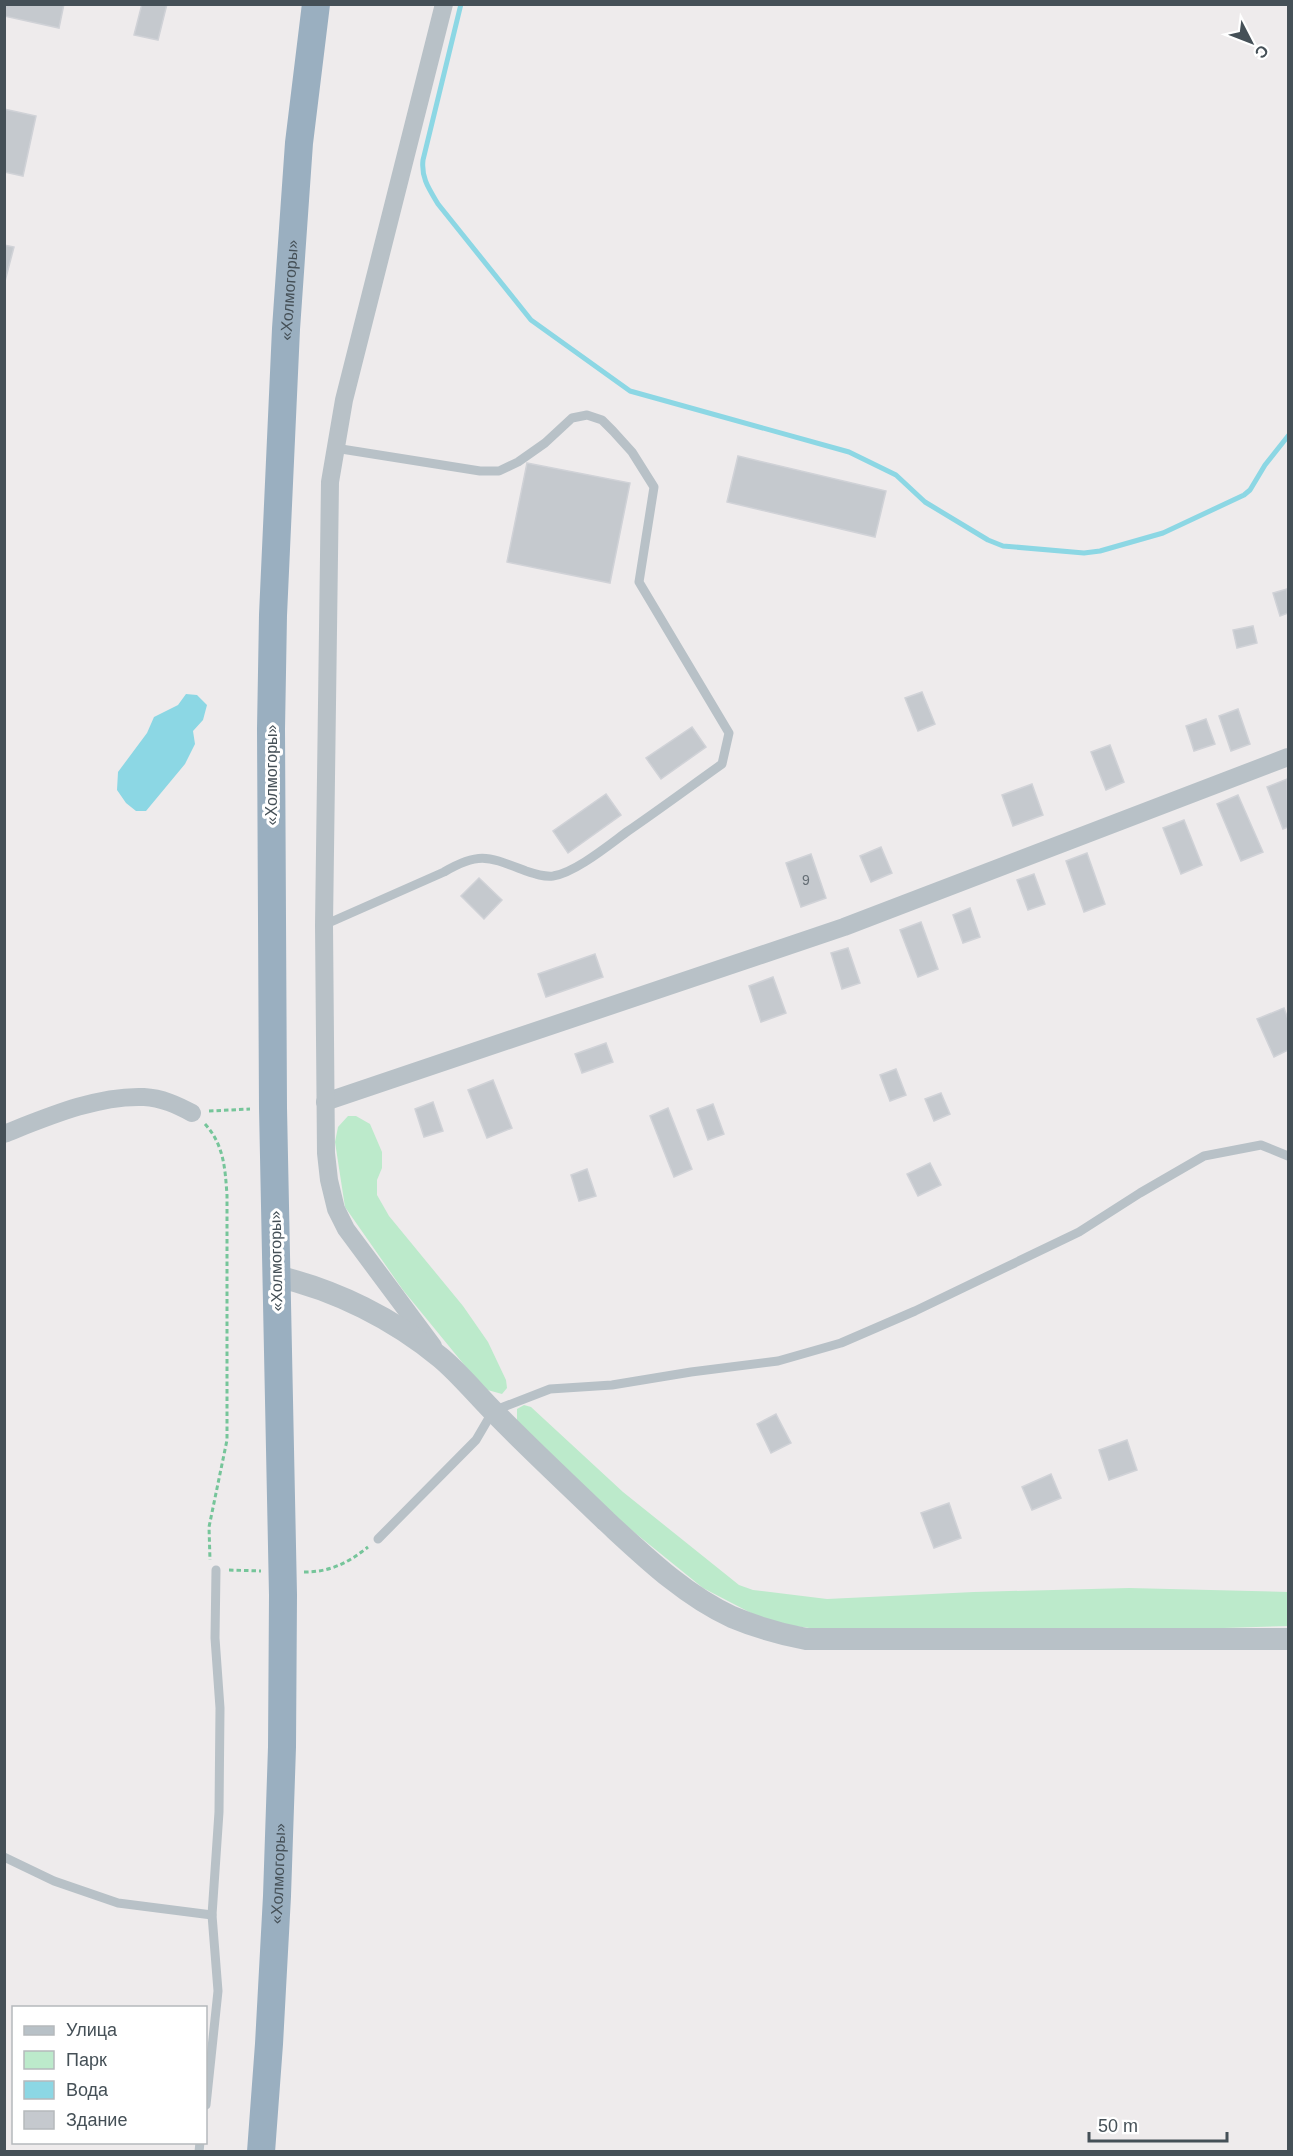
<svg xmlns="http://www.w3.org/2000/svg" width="1293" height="2156" font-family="Helvetica,sans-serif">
	<rect width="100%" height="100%" fill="#eeebec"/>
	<g fill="#bceacb">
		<polygon points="348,1116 356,1116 370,1124 382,1152 382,1168 377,1180 377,1195 389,1216 463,1306 488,1342 506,1380 507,1388 502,1394 484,1389 403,1290 345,1207 335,1142 338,1127"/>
		<polygon points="524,1405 531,1407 623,1492 739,1585 753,1590 827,1599 974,1592 1129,1588 1288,1592 1288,1626 1159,1630 841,1632 770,1623 703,1588 608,1511 517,1424 517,1409"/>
	</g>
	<polygon fill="#8cd7e4" points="186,694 197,695 207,705 203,720 193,731 195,744 185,764 146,811 136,811 126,803 117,790 118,772 147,733 154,717 178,705"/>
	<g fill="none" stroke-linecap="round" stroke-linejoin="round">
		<path stroke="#8cd7e4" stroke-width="5" d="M461,4L423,160C421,178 429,189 438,204L531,320L630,391L849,452L896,475L925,502L988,540L1003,546L1084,553L1100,551L1163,533L1244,495L1250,490L1265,465L1288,436"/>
	</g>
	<g fill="#c5c9ce" stroke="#d0d2d7" stroke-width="1.5">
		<polygon points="4,4 64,4 59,28 4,16"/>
		<polygon points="142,4 167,4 158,40 134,35"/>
		<polygon points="4,109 36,116 23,176 4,172"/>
		<polygon points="4,245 14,247 4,285"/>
		<polygon points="738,456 886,491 875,537 727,502"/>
		<polygon points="527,463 630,483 610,583 507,562"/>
		<polygon points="1287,589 1288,613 1280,616 1273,593"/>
		<polygon points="1253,626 1257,643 1237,648 1233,630"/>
		<polygon points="922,692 935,724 918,731 905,698"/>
		<polygon points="1238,709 1250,744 1231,751 1219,716"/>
		<polygon points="1206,719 1215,744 1194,751 1186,726"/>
		<polygon points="692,727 706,747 661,779 646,758"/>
		<polygon points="1110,745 1124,782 1106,790 1091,752"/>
		<polygon points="1287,779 1288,827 1283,829 1267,787"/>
		<polygon points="1032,784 1043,815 1013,826 1002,795"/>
		<polygon points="606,794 621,815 568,853 553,831"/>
		<polygon points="1238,795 1263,852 1241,861 1217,804"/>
		<polygon points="1184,820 1202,865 1181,874 1163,828"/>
		<polygon points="881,847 892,873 871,882 860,856"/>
		<polygon points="1087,853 1105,904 1084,912 1066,861"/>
		<polygon points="811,854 826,898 801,907 786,863"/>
		<polygon points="1034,874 1045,904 1028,910 1017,880"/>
		<polygon points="479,878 502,900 484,919 461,896"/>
		<polygon points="970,908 980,937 963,943 953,915"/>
		<polygon points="921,922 938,969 918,977 900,930"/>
		<polygon points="848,948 860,983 842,989 831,953"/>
		<polygon points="595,954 603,977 546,997 538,974"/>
		<polygon points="773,977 786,1013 761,1022 749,986"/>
		<polygon points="1284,1008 1288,1019 1288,1050 1274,1057 1257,1019"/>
		<polygon points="606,1043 613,1062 582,1073 575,1054"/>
		<polygon points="896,1069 906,1095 890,1101 880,1075"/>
		<polygon points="493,1080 512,1128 487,1138 468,1090"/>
		<polygon points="941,1093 950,1114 934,1121 925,1099"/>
		<polygon points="433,1102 443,1131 424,1137 415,1109"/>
		<polygon points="713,1104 724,1134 708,1140 697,1110"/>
		<polygon points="668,1108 692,1169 674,1177 650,1116"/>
		<polygon points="930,1163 941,1185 918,1196 907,1174"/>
		<polygon points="587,1169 596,1196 579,1201 571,1175"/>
		<polygon points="776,1414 791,1443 771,1453 757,1424"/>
		<polygon points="1127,1440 1137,1470 1109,1480 1099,1450"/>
		<polygon points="1051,1474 1061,1498 1032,1510 1022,1487"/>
		<polygon points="949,1503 961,1538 934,1548 921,1513"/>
	</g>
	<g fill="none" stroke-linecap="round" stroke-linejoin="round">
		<g stroke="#76c59a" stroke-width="3" stroke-dasharray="4.5 3" stroke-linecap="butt">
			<polyline points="209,1111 250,1109"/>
			<path d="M205,1124C224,1145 225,1168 227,1195V1440L209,1527L210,1560"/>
			<polyline points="229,1570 261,1571"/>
			<path d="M304,1572C330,1572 348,1563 368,1547"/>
		</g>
		<g stroke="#b8c1c7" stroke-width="9">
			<path d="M324,925L444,872C480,851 489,857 526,871C535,874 544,877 553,876C575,873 610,844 628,831C660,809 691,786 722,764L729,733L639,582L654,487L632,452L613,431L602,420L587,415L572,418L545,443L518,462L499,471H480L335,448"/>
			<polyline points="378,1539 476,1440 493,1411 550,1389 612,1385 691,1372 778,1361 841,1343 915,1311 1079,1232 1140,1193 1204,1156 1261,1145 1288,1156"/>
			<polyline points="4,1857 54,1881 118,1903 212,1915"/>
			<polyline points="206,2105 218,1991 212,1915 219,1812 220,1708 215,1638 216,1570"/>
			<polyline points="199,2152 200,2142"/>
		</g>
		<g stroke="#b8c1c7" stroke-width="18">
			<polyline points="325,1102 844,927 1288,757"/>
			<path d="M4,1134C47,1117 98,1095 144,1097C162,1098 177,1105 192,1113"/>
			<polyline points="433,1346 346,1229 336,1209 329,1180 326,1153 324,925 330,482 344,400 444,4"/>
		</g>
		<path stroke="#b8c1c7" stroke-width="22" d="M276,1276C336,1290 394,1319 441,1358C460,1374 477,1395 495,1413C531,1450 569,1485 606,1521C644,1556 684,1595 732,1617C756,1627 780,1634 806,1639H1288"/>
		<path stroke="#9aafc0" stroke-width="28" id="s1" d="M261,2152L269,2044L277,1896L282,1747L283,1595L273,1108L271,729L273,615L286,329L299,143L316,4"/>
	</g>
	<g text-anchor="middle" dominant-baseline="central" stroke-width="6" stroke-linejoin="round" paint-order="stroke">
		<g font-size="14" fill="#656e75">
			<text x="806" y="880">9</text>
		</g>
		<g font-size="16" fill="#455057" stroke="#fff">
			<text stroke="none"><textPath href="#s1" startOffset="1863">«Холмогоры»</textPath></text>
			<text transform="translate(271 775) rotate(-90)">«Холмогоры»</text>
			<text transform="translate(276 1261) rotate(-91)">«Холмогоры»</text>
			<text stroke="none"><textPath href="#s1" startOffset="279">«Холмогоры»</textPath></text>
		</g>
	</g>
	<rect width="1293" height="2156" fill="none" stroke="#455057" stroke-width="12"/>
	<rect x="12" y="2006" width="195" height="138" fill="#ffffff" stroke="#b5b9bc" stroke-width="1.5"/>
	<rect x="24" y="2026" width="30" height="9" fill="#b8c1c7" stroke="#b5b9bc" stroke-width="1.5"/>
	<text x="66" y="2036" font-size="18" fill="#455057">Улица</text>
	<rect x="24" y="2051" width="30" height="18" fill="#bceacb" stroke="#b5b9bc" stroke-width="1.5"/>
	<text x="66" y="2066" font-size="18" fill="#455057">Парк</text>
	<rect x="24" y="2081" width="30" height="18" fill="#8cd7e4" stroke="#b5b9bc" stroke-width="1.5"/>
	<text x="66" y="2096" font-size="18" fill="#455057">Вода</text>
	<rect x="24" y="2111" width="30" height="18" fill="#c5c9ce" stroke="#b5b9bc" stroke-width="1.5"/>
	<text x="66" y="2126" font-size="18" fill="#455057">Здание</text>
	<g transform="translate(1251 42) rotate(132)" stroke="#ffffff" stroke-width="4.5" paint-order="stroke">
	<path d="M0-4.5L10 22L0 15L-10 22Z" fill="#455057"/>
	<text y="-9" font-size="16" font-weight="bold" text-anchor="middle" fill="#455057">С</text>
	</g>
	<path d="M1089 2132v9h138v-9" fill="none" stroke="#455057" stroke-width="3"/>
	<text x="1098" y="2132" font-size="18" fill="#455057" stroke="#ffffff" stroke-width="4.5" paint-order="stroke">50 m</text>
</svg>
